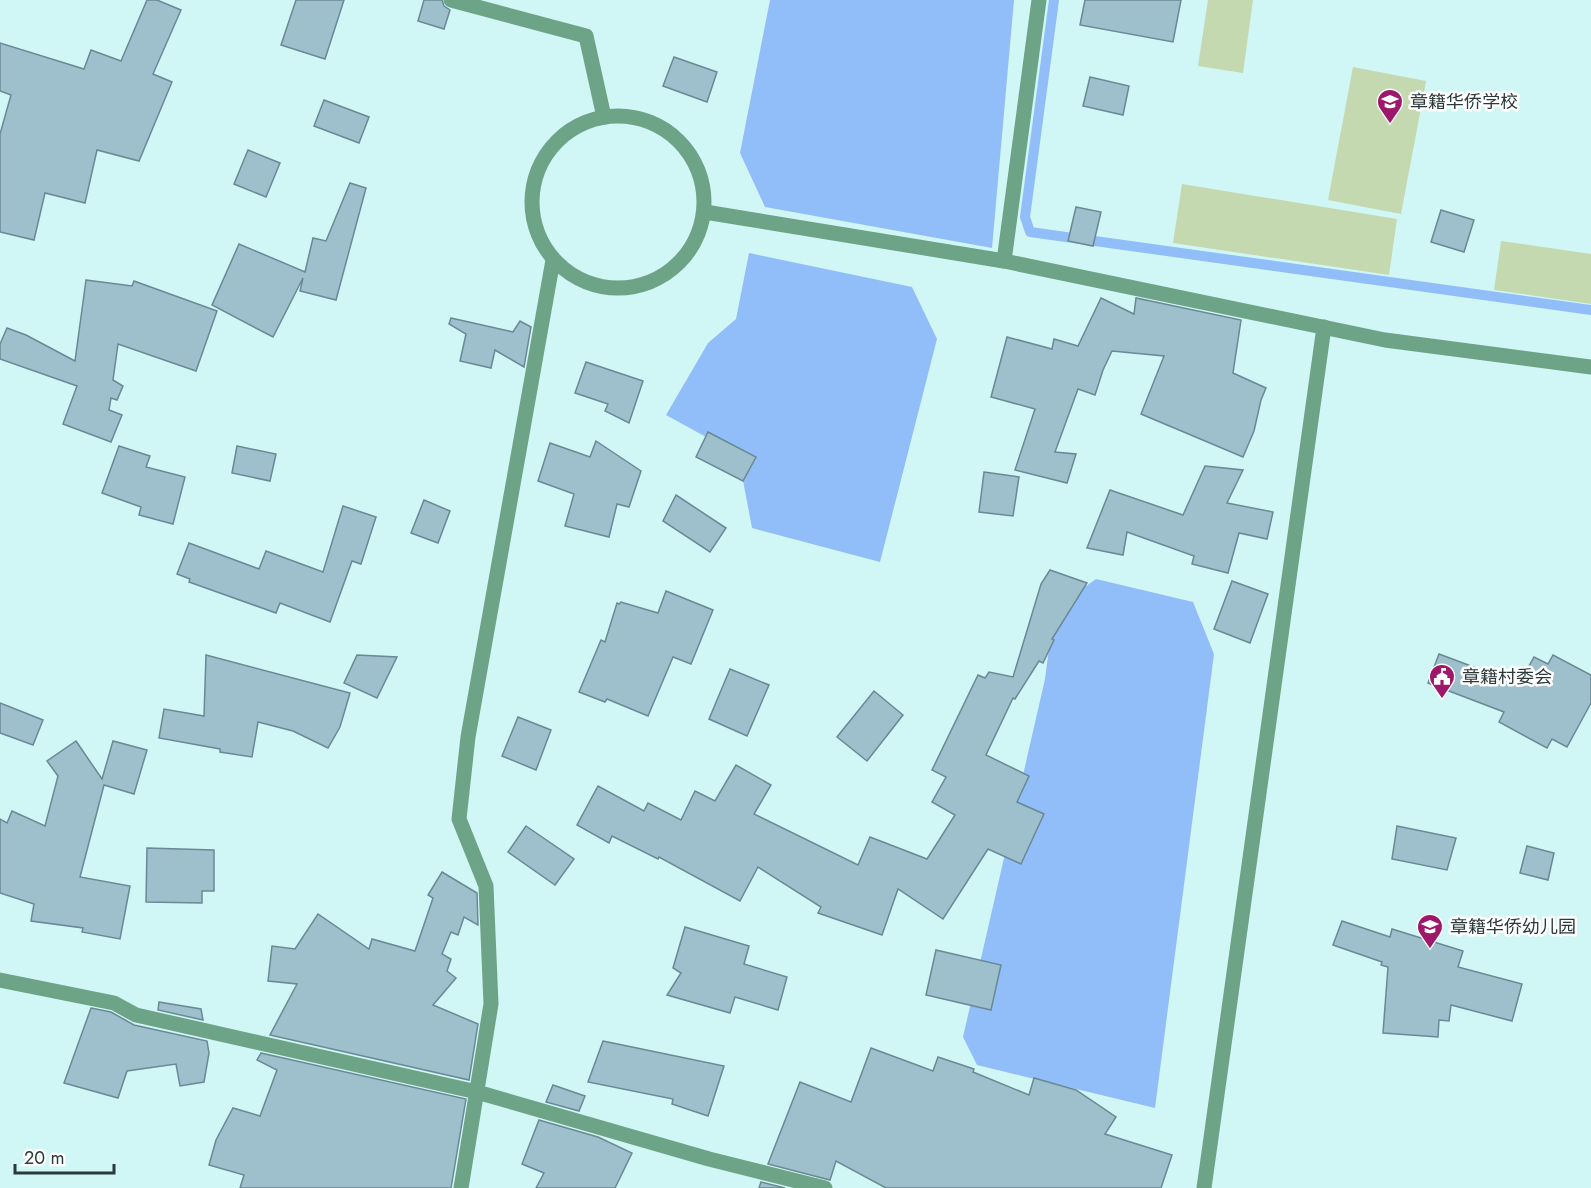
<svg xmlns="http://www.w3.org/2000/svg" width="1591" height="1188" font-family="Jost,'Noto Sans SC',sans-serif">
	<rect width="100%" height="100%" fill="#d0f7f5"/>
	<g fill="#c4d9b0">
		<polygon points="1208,0 1253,0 1243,73 1198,66"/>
		<polygon points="1353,67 1426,81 1401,214 1328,200"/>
		<polygon points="1182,184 1397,219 1389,275 1173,243"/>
		<polygon points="1501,241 1591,254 1591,304 1494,290"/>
	</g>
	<g fill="#91bef9">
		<polygon points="770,0 1014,0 992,248 765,207 740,153"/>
		<polygon points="749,253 912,287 937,339 880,562 752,528 741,470 706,437 666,415 708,343 736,319"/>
		<polygon points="1096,579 1193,602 1214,654 1155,1108 977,1065 963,1037 1045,679 1054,609"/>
	</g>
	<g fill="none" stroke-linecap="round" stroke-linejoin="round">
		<polyline stroke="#91bef9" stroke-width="10" points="1054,0 1025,217 1030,232 1591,310"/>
	</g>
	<g fill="#9ebfcc" stroke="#698995" stroke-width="1.5">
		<polygon points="147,0 157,0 181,10 153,74 172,82 139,161 97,150 85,203 45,193 34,240 0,232 0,134 11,95 0,91 0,43 84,69 91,50 121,61"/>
		<polygon points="296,0 344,0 325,59 281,45"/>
		<polygon points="424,0 442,0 444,6 450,10 444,29 418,21"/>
		<polygon points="1085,0 1181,0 1173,42 1080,25"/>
		<polygon points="674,57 717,72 707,102 663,86"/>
		<polygon points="1090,77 1129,86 1123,115 1083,106"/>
		<polygon points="324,100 369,117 359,143 314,126"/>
		<polygon points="248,150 280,163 266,197 234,184"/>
		<polygon points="350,183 366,188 336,300 300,291 303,278 273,337 212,305 239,244 305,272 313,238 326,241"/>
		<polygon points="1076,207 1101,212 1093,246 1068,241"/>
		<polygon points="1441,210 1474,220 1464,252 1431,242"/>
		<polygon points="86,280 132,286 134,281 217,311 196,371 118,344 113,380 123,386 117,400 111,398 109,410 122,415 111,442 63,424 77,386 0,359 0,344 7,328 26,335 75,361"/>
		<polygon points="1101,298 1134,314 1136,298 1241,320 1233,373 1266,388 1261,400 1254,431 1243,457 1141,414 1164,356 1112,351 1103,370 1095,395 1078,389 1055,452 1076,454 1067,483 1015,470 1035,409 991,397 1007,337 1052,349 1054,339 1078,346"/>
		<polygon points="451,318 513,332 520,321 531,327 524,367 495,350 491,368 460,361 466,334 449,324"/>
		<polygon points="586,362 643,381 629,423 605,411 608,404 575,393"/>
		<polygon points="708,432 756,457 743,481 696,457"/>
		<polygon points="596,441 641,471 629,507 617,504 609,537 565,526 574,494 538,481 550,443 590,457"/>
		<polygon points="119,446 150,456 146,467 185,477 173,524 139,515 141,507 102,493"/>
		<polygon points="237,446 276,454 270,481 232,473"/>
		<polygon points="1205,466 1243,470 1227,503 1273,512 1267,539 1239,533 1228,573 1192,564 1194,556 1127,532 1123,555 1087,548 1110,490 1183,515"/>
		<polygon points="984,472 1019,477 1013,516 979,512"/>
		<polygon points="676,495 726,528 710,552 663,521"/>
		<polygon points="424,500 450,511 438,543 411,533"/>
		<polygon points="343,506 376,517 361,564 352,561 330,622 280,603 276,613 189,582 190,579 177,574 189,543 259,569 266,551 323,572"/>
		<polygon points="1050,570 1087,583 1052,639 1054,640 1043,663 1039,661 1015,699 1013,698 986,755 1029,776 1017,802 1044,814 1021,864 988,849 943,919 898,889 882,935 818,913 821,907 758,867 740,901 659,857 658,859 612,836 609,843 577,825 598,786 644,811 648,803 681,820 695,791 715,801 736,765 771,785 754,814 858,865 870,837 927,859 955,815 932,802 946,777 932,770 978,675 985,678 989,672 1013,677 1041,584"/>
		<polygon points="1232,581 1268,594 1250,643 1214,629"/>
		<polygon points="666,591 713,610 691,664 673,657 648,716 607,699 605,702 579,692 601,640 605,642 617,603 619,604 621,602 658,613"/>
		<polygon points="1439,654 1519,684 1534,657 1548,664 1553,655 1591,675 1591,703 1567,747 1552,739 1547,748 1499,722 1504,712 1428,683"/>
		<polygon points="206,655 350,693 340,727 328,748 293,731 258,722 252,757 220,752 220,749 159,738 164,709 204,716"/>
		<polygon points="357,655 397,657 377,698 344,683"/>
		<polygon points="730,669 769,685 747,736 709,719"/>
		<polygon points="874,691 903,715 867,761 837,737"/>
		<polygon points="0,703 43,720 33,745 0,733"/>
		<polygon points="518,717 551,730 536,770 502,756"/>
		<polygon points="76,741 102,779 113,741 147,750 134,794 104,785 80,877 130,886 120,939 82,932 83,928 31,921 34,904 0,893 0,819 7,823 12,811 45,826 58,776 47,761"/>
		<polygon points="526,826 574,859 555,885 508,852"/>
		<polygon points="1397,826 1456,838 1447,870 1392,859"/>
		<polygon points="1527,846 1554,853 1548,880 1520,873"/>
		<polygon points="147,848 214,850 214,891 202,891 202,903 146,902"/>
		<polygon points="442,872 477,893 478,925 464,917 458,935 451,932 442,954 451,959 447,971 456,978 433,1005 478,1024 469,1080 270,1035 297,984 268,981 272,946 295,949 318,914 369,949 372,939 415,951 433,898 428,895"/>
		<polygon points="1342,921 1390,937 1392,929 1463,951 1458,967 1522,984 1512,1021 1451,1005 1449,1021 1439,1020 1438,1037 1383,1033 1388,967 1381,965 1382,962 1333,945"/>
		<polygon points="685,927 749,946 744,964 787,977 778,1010 735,997 730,1013 667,995 681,973 673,968"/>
		<polygon points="936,950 1001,965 991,1010 926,995"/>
		<polygon points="159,1002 201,1009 203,1020 158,1010"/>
		<polygon points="91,1008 111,1012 134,1025 207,1041 209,1053 204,1082 180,1086 176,1064 127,1071 118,1098 64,1083"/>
		<polygon points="603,1041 724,1066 708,1116 672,1104 673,1099 588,1082"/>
		<polygon points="871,1048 933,1071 938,1057 974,1069 973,1072 1029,1095 1034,1078 1076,1090 1116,1117 1105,1134 1172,1155 1161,1188 886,1188 836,1161 830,1180 768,1164 800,1082 851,1102"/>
		<polygon points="261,1053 466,1099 451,1188 240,1188 244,1175 209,1165 216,1140 233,1108 260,1116 277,1070 257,1060"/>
		<polygon points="553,1085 585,1096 579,1111 546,1102"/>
		<polygon points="539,1120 598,1137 632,1153 615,1188 536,1188 544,1173 522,1164"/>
		<polygon points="761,1182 785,1188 759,1188"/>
	</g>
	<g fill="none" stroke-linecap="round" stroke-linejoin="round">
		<g stroke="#6da387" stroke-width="15">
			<polyline points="451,0 586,36 604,117"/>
			<circle cx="618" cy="202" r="86"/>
			<polyline points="705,212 1004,261 1385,340 1591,367"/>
			<polyline points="1004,261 1039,0"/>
			<polyline points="0,980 114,1003 136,1015 477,1092 709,1159 825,1188"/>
			<polyline points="461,1188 491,1004 486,886 459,819 468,737 553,260"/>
			<polyline points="1204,1188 1324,327"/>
		</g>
	</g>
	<defs>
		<symbol id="school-pin" viewBox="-11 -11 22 30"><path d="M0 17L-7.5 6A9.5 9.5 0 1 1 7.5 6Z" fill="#9d186a" stroke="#fff"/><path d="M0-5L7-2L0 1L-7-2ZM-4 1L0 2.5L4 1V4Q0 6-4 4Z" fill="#fff"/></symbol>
		<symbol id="civic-pin" viewBox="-11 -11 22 30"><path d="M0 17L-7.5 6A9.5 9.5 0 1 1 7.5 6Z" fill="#9d186a" stroke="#fff"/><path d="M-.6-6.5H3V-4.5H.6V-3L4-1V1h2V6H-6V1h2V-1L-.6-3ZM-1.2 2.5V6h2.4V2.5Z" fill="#fff"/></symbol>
	</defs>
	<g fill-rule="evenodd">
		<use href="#school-pin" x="1375" y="87" width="30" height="40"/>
		<use href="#civic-pin" x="1427" y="662" width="30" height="40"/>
		<use href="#school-pin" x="1415" y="912" width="30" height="40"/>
	</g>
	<g text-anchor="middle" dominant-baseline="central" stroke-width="5" stroke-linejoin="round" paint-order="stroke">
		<g font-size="18" fill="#2a3939" stroke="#fff" text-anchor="start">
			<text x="1410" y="102">章籍华侨学校</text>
			<text x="1462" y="677">章籍村委会</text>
			<text x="1450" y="927">章籍华侨幼儿园</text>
		</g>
	</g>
	<path d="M15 1164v9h99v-9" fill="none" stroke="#2a3939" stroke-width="3"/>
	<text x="24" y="1164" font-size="18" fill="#2a3939" stroke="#ffffff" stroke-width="4.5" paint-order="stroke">20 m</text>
</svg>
